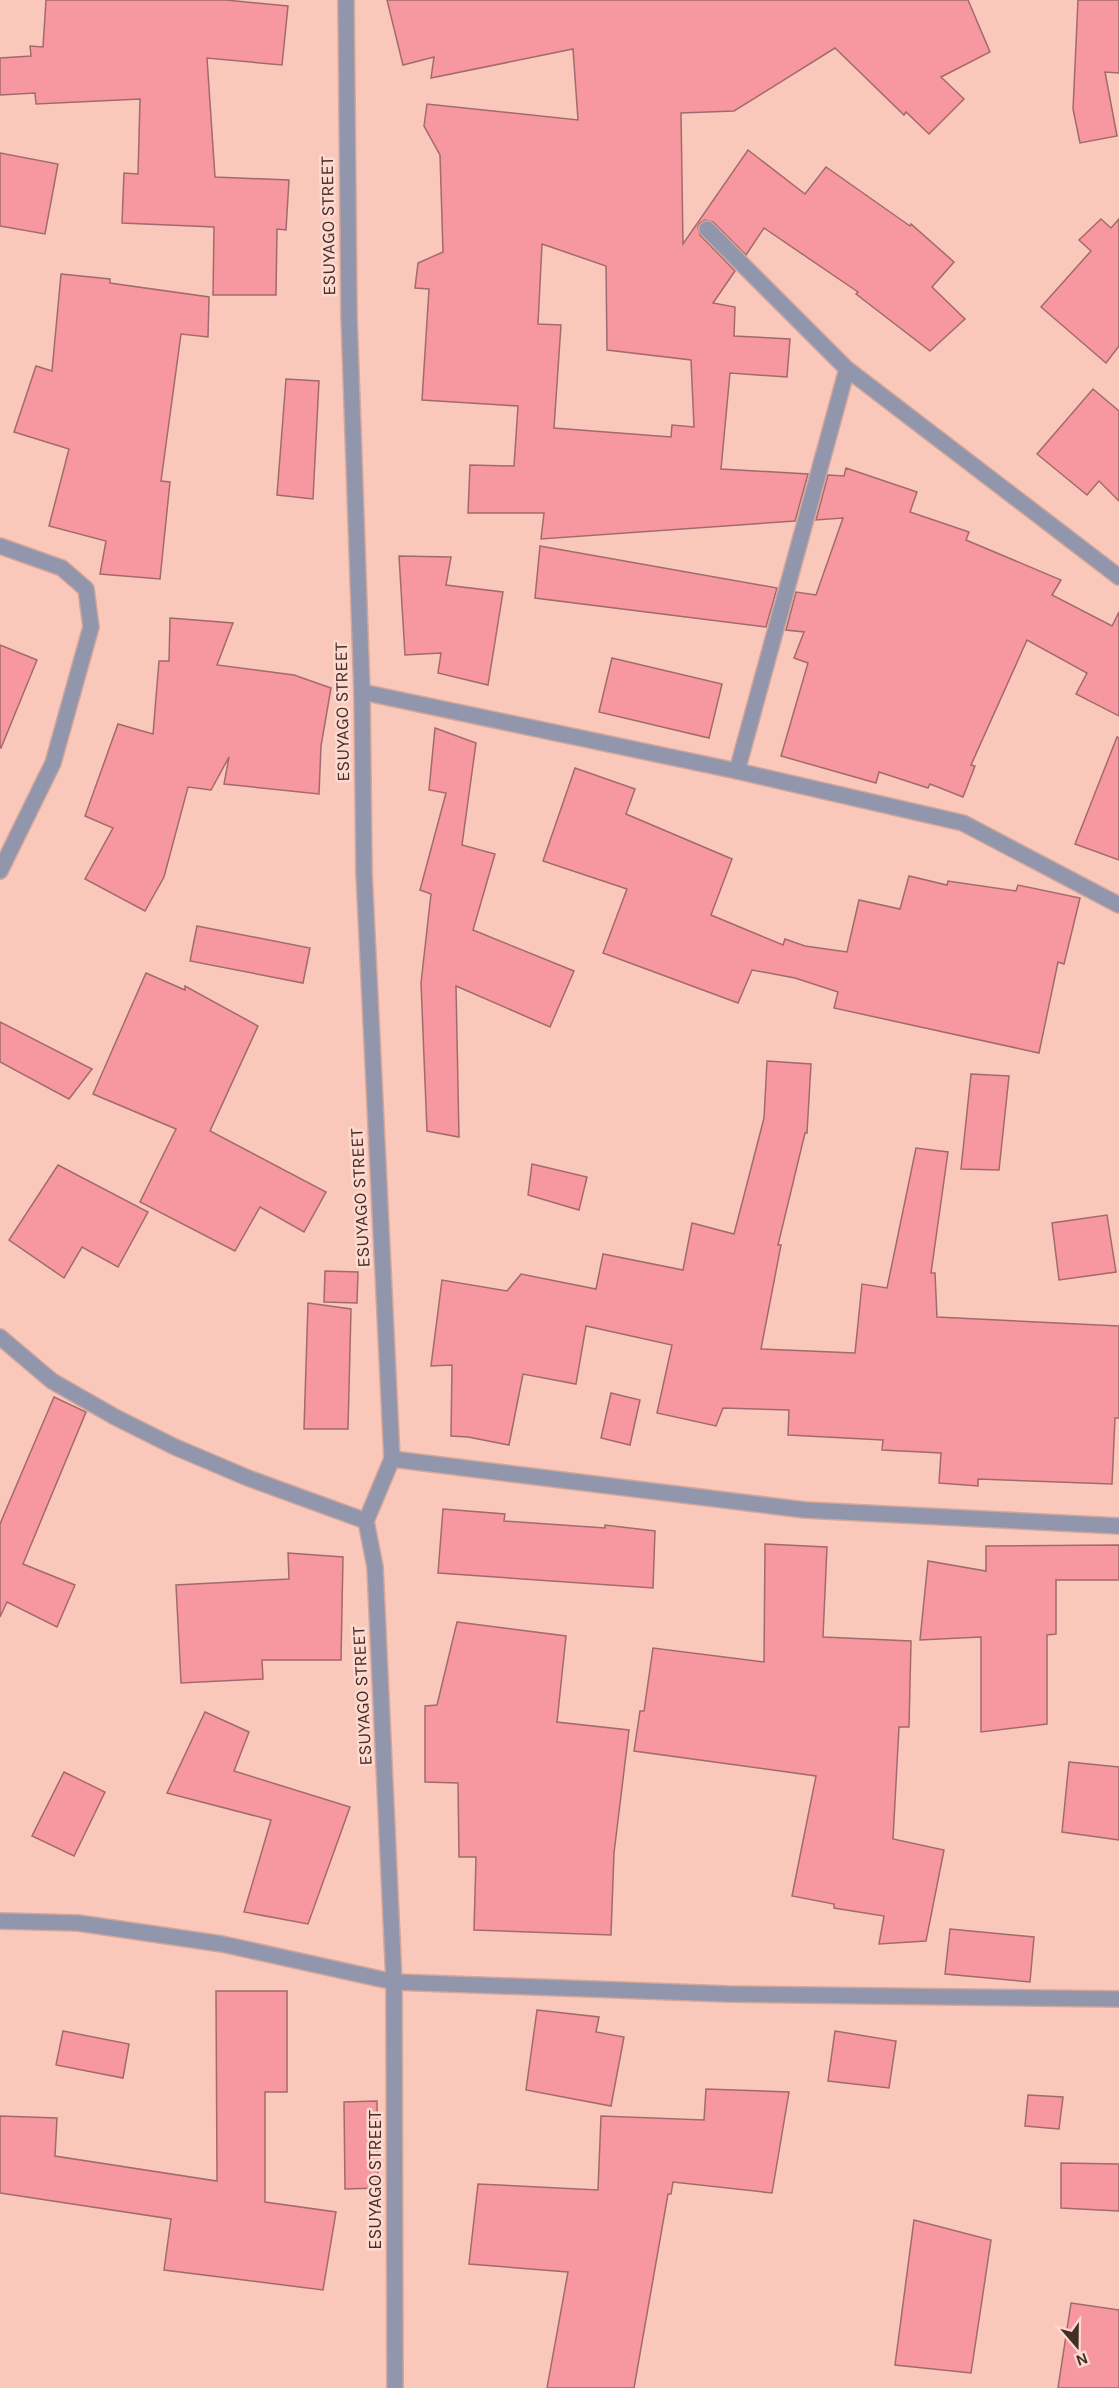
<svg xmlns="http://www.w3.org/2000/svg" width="1119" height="2388" font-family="Karla,sans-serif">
	<rect width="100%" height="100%" fill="#f9c8bb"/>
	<g fill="#f7979f" stroke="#a36a6e" stroke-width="1.5" fill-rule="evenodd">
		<polygon points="46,0 226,0 288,6 282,65 207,58 215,177 289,180 286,230 277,229 276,295 213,295 214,227 122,223 124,173 138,174 140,99 36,104 35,93 0,95 0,58 31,56 30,46 43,47"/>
		<path d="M387,0H968L990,52L941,77L964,99L929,134L906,112L904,115L835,48L734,111L681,113L683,244L748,150L805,194L826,167L910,226L911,224L954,262L932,287L965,319L930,351L856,294L858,292L764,228L746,255L713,222L705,220L700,223L698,227L700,235L735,271L713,303L735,307L734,336L790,339L787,377L730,373L721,469L808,474L795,521L541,539L544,513H468L470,465L514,466L518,406L422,400L429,289L415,288L418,263L443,252L440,155L424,126L427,104L578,120L573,49L431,78L434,57L403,65ZM542,244L606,266L607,350L691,360L694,427L672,425L671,437L554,428L561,325L538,324Z"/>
		<polygon points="1078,0 1119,0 1119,73 1105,72 1117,136 1080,143 1073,109"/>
		<polygon points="0,153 58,164 45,234 0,226"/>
		<polygon points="1101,219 1111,228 1119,219 1119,346 1106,363 1041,307 1091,251 1079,240"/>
		<polygon points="61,274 110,279 110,283 209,297 208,337 181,334 161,481 170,482 160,579 100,574 106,541 49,526 69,449 14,432 36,366 52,371"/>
		<polygon points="286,379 319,381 313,499 277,495"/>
		<polygon points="1093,389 1119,411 1119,501 1099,481 1087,495 1037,454"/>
		<polygon points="846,468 917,492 910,512 969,532 966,540 1061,580 1052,595 1112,626 1119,612 1119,716 1076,694 1087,673 1027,640 971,765 975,766 963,797 930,784 928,788 879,772 876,783 781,756 808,663 794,658 804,632 786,630 796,592 816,595 843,518 816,520 828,475 844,476"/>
		<polygon points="540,546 777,588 766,627 535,598"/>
		<polygon points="399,556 451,557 446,585 503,592 488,685 438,673 441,653 405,655"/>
		<polygon points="170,618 233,623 217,665 294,675 331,688 321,746 319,794 224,784 229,757 211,790 188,787 164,877 145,911 85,879 113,828 85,816 118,724 153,734 159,661 169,661"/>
		<polygon points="0,645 37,660 1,748 0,748"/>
		<polygon points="612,658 722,684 709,738 599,712"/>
		<polygon points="435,728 476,743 462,845 495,854 473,930 574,971 550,1027 456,986 459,1137 427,1131 421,983 431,894 420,890 446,793 429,790"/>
		<polygon points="1117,737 1119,738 1119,860 1075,844"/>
		<polygon points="575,768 635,789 626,814 732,859 711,915 783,945 785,939 805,946 847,952 859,900 900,909 909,876 947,885 948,881 1016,891 1018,885 1080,898 1064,964 1058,962 1039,1053 834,1008 838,992 795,978 752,970 738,1003 603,953 627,889 543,861"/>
		<polygon points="197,926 310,948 303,983 190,961"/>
		<polygon points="146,973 185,990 185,986 258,1026 210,1131 326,1192 304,1232 260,1207 235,1251 140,1202 176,1129 93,1094"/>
		<polygon points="0,1022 92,1069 69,1099 0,1062"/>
		<polygon points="767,1061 811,1064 807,1133 805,1133 778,1245 781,1245 761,1349 855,1353 862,1284 887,1288 916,1148 948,1152 931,1273 935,1273 937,1317 1119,1326 1119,1418 1115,1418 1112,1484 978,1479 978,1486 939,1483 941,1453 882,1450 883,1440 788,1435 789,1410 723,1408 716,1426 657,1413 672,1345 586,1326 576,1384 523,1374 509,1445 468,1437 451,1436 452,1365 431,1366 442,1280 507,1291 521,1274 596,1289 603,1254 683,1270 692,1223 734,1234 764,1118"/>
		<polygon points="971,1074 1009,1076 999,1170 961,1169"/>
		<polygon points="532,1164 587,1177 579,1210 528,1195"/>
		<polygon points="58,1165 148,1212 118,1267 82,1247 64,1278 9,1240"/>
		<polygon points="1107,1215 1116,1272 1059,1280 1052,1223"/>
		<polygon points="325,1271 358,1272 357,1303 324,1302"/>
		<polygon points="308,1303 351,1309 348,1429 304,1429"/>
		<polygon points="611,1393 640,1400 630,1445 601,1438"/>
		<polygon points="54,1397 86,1412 23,1564 75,1585 57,1627 7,1602 0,1617 0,1524"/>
		<polygon points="443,1509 505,1514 504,1521 605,1528 605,1525 655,1531 653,1588 438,1573"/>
		<polygon points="765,1544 827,1547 823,1637 911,1641 909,1727 899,1727 893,1839 944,1850 926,1941 879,1944 884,1916 834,1908 834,1904 792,1896 816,1776 634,1751 640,1711 644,1711 653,1648 764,1662"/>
		<polygon points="1119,1545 1119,1580 1056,1580 1056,1634 1047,1635 1047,1724 981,1732 981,1637 920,1640 928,1561 986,1571 986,1546"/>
		<polygon points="288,1553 343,1557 341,1660 262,1660 263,1679 181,1683 176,1585 289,1579"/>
		<polygon points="457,1622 566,1636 557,1722 629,1730 614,1853 611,1935 474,1930 476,1857 459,1857 458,1783 425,1782 425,1706 437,1705"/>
		<polygon points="205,1712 249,1732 234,1771 350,1807 308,1924 244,1912 271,1820 167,1793"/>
		<polygon points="1069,1762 1119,1767 1119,1840 1062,1832"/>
		<polygon points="64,1772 105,1792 74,1856 32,1836"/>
		<polygon points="950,1929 1034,1937 1030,1982 945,1974"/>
		<polygon points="216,1991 287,1991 287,2092 265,2092 265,2202 336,2212 323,2290 164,2270 171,2219 0,2193 0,2116 57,2118 55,2156 217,2181"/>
		<polygon points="537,2010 599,2017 596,2032 624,2037 611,2106 526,2090"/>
		<polygon points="63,2031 129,2044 123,2078 56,2065"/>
		<polygon points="835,2031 896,2041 889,2088 828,2081"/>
		<polygon points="706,2089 789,2092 772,2193 673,2182 671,2194 668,2194 634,2388 547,2388 568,2272 469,2264 478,2184 598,2190 601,2116 704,2120"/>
		<polygon points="1028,2095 1063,2097 1059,2129 1025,2126"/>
		<polygon points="377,2101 378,2188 345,2189 344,2102"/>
		<polygon points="1061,2163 1119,2164 1119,2211 1061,2208"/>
		<polygon points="914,2220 991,2240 971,2373 895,2365"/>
		<polygon points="1071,2303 1119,2310 1119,2388 1058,2388"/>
	</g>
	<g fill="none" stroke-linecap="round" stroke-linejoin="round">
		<defs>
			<g id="minor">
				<polyline points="346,0 349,316 362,692 364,873 392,1459 366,1521 375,1567 394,1982 395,2388"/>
				<polyline points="707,229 847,369 1119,577"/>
				<polyline points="0,546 62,568 86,589 91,627 53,763 0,871"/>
				<polyline points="362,692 737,771 963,823 1119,905"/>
				<polyline points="737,771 847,369"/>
				<polyline points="0,1337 52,1381 115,1417 175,1447 248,1478 366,1521"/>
				<polyline points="392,1459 805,1510 1119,1526"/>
				<polyline points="0,1921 78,1923 222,1944 394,1982 728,1994 1119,1999"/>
			</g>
		</defs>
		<use href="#minor" stroke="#d1a69b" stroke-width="18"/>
		<use href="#minor" stroke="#9196ad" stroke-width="15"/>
	</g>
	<g text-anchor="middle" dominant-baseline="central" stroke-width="5" stroke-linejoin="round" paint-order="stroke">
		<g font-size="18" fill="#452e28" stroke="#fed9cf">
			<text transform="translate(328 226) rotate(-91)">ESUYAGO STREET</text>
			<text transform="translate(342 712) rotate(-91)">ESUYAGO STREET</text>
			<text transform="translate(360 1198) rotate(-93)">ESUYAGO STREET</text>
			<text transform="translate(362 1696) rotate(-93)">ESUYAGO STREET</text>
			<text transform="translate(375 2180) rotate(-90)">ESUYAGO STREET</text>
		</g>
	</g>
	<g transform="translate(1077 2346) rotate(160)" stroke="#fed9cf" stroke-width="4.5" paint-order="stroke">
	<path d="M0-4.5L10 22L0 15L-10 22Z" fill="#452e28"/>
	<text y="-9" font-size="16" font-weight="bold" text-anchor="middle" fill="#452e28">N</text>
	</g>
</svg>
